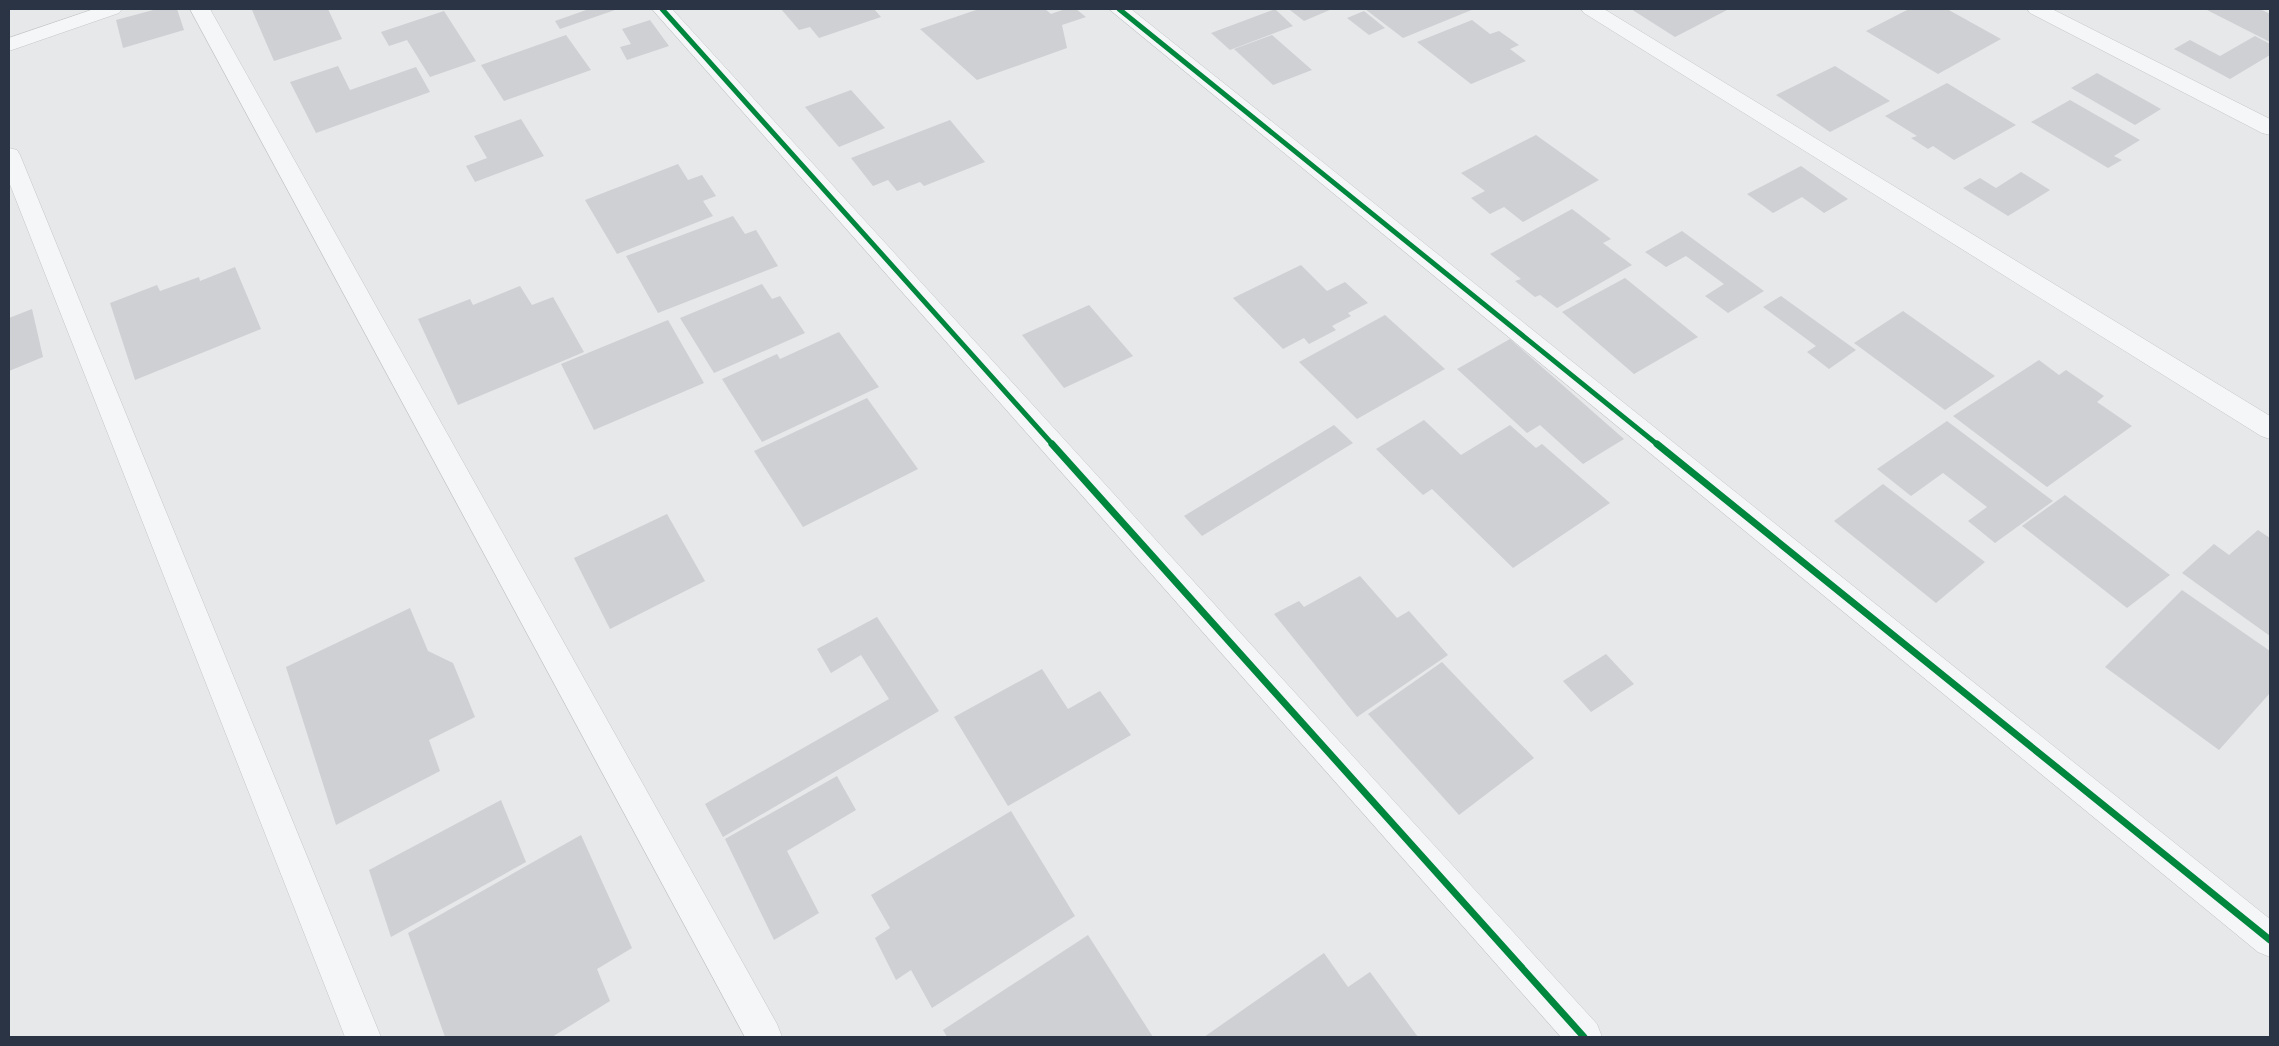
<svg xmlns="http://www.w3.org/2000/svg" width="2279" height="1046" font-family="Ubuntu,sans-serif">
	<rect width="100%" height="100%" fill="#e6e8ea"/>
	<g fill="#ced0d3">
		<polygon points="157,9 177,9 184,30 123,48 116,20"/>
		<polygon points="257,9 328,9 342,39 274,61 252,10"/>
		<polygon points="589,9 618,9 560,29 555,21"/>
		<polygon points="781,9 874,9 881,17 819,38 810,27 799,30"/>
		<polygon points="979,9 1045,9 1051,14 1065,9 1076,9 1086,17 1062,25 1067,48 977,80 920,29"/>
		<polygon points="1275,9 1293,26 1230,50 1211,33"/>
		<polygon points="1292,9 1332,9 1304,21 1290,10"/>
		<polygon points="1365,9 1474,9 1403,38"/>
		<polygon points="1631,9 1729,9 1675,37"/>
		<polygon points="1909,9 1947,9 2001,39 1938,74 1866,31"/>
		<polygon points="2208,9 2260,9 2270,14 2270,42 2207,10"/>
		<polygon points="444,11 476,61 430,77 407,40 389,46 381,32"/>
		<polygon points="1364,11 1385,28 1369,35 1347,18"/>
		<polygon points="650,20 669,46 627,60 620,47 631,44 622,29"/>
		<polygon points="1472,20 1490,34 1499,31 1519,45 1510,49 1526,61 1471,84 1417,42"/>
		<polygon points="566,35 591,70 504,101 481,65"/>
		<polygon points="1272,35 1312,70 1273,85 1234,49"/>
		<polygon points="2255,36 2270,44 2270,55 2230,79 2174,49 2190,40 2220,56"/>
		<polygon points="338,66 350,90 416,67 430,92 316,133 290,82"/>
		<polygon points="1835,66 1890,101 1830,132 1776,95"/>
		<polygon points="2097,73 2161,109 2135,125 2071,88"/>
		<polygon points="1947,83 2016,125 1954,160 1933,146 1928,149 1911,138 1917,136 1885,116"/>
		<polygon points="851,90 885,128 839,147 805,107"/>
		<polygon points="2070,100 2140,140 2114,156 2122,160 2108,168 2031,122"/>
		<polygon points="521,119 544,156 475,182 466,166 487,158 474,136"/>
		<polygon points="950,120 985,162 924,186 920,182 897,191 888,180 873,186 851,158"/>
		<polygon points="1536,135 1599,180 1523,222 1504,207 1490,214 1471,198 1485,191 1461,173"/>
		<polygon points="678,164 688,180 702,175 716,196 703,201 713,216 617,254 585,200"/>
		<polygon points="1801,166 1848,199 1824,213 1802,197 1773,213 1747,194"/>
		<polygon points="2021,172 2050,190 2008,216 1963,188 1980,178 1996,188"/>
		<polygon points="1572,209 1611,239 1603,243 1632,265 1557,308 1540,295 1535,297 1515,281 1521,279 1490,254"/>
		<polygon points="733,216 745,234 756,230 778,266 658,313 626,256"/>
		<polygon points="1682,231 1764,291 1728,313 1705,296 1724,284 1686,256 1666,267 1645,252"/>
		<polygon points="1301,265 1327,291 1345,282 1368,303 1348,313 1351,316 1332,326 1336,330 1309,344 1304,338 1283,349 1233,298"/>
		<polygon points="235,267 261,329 135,380 110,303 157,285 160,291 199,277 200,281"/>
		<polygon points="1625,278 1698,337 1634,374 1562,312"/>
		<polygon points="762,284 772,299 780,296 805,333 714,373 680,318"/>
		<polygon points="520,286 532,305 553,297 584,352 458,405 418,319 470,299 473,305"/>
		<polygon points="1781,296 1856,350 1829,369 1807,352 1816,346 1763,307"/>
		<polygon points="1089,305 1133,356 1064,388 1022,335"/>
		<polygon points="32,309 43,357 9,371 9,318"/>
		<polygon points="1903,311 1995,376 1945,410 1854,343"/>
		<polygon points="1385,315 1445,369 1357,419 1299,362"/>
		<polygon points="668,320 704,383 594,430 561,364"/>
		<polygon points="839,332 879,387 762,442 722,379 777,354 780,359"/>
		<polygon points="1510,339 1624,439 1583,464 1540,425 1527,433 1457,369"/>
		<polygon points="2039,360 2059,375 2066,370 2104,396 2097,402 2132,426 2047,487 1953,416"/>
		<polygon points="867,398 918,469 803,527 754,451"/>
		<polygon points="1424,420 1461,455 1510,425 1536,448 1542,444 1610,503 1513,568 1432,489 1423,495 1376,449"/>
		<polygon points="1947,421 2053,501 1995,543 1968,521 1987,507 1943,473 1911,496 1877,469"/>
		<polygon points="1334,425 1353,443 1202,536 1184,516"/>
		<polygon points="1883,484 1985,562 1936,603 1834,521"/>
		<polygon points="2065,495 2170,575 2127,608 2022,526"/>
		<polygon points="667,514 705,581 610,629 574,558"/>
		<polygon points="2258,530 2270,538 2270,636 2182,573 2214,544 2229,555"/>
		<polygon points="1360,576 1397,618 1409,611 1448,655 1357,717 1274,614 1299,601 1304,607"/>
		<polygon points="2182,590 2270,651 2270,693 2219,750 2105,667"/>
		<polygon points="410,608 428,651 453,663 475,717 429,740 440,771 336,825 286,667"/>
		<polygon points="877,617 939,711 723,837 705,804 889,699 861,655 831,673 817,649"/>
		<polygon points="1606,654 1634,684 1591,712 1563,681"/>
		<polygon points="1442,662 1534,758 1459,815 1368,714"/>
		<polygon points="1042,669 1068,709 1100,691 1131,735 1008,806 954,717"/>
		<polygon points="837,776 856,810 787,851 819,913 774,940 725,839"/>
		<polygon points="501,800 526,862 391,937 369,870"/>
		<polygon points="1011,811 1075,916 932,1008 911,970 896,980 875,938 890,928 871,895"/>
		<polygon points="581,835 632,948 597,969 610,1001 552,1037 445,1037 408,933"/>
		<polygon points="1088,935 1153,1037 947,1037 943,1030"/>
		<polygon points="1324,953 1348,987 1370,972 1418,1037 1204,1037"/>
	</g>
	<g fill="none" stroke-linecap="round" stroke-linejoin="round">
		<defs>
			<g id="minor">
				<polygon points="94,9 122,9 119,13 9,51 9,38"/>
				<polygon points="190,9 210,9 777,1024 782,1037 745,1037"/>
				<polygon points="652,9 672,9 1597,1024 1602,1037 1561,1037"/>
				<polygon points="1109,9 1131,9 2270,919 2270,957 2258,952"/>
				<polygon points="1581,9 1604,9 2270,416 2270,439 2261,436 1584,13"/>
				<polygon points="2027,9 2052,9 2270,119 2270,135 2262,133 2030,13"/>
				<polygon points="9,148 17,150 20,155 381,1037 345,1037 9,182"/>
			</g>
		</defs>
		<use href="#minor" stroke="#c4c6c8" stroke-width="1"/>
		<use href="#minor" fill="#f5f6f7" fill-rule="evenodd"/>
		<defs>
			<g id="cycleway-far1">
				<polyline points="662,9 1053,445"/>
				<polyline points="1119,9 1658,445"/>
			</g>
			<g id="cycleway">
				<polyline points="1052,444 1584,1037"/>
				<polyline points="1657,444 2270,940"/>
			</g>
		</defs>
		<use href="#cycleway-far1" stroke="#f4f6f9" stroke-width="8"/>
		<use href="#cycleway" stroke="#f4f6f9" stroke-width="10"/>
		<use href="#cycleway-far1" stroke="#00873e" stroke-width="5"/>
		<use href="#cycleway" stroke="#00873e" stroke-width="7"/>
	</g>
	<rect width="2279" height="1046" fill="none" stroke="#2b3445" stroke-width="20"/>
</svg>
